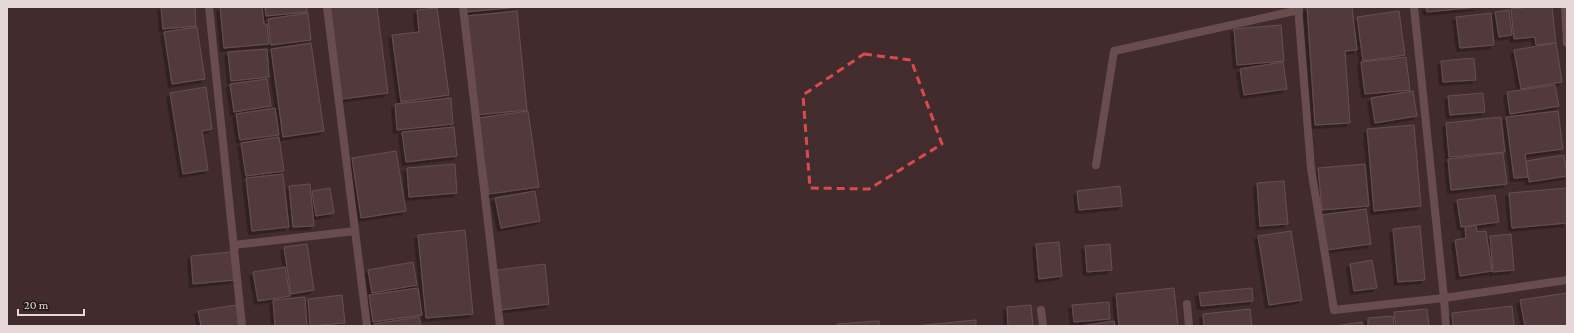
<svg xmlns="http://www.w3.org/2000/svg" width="1574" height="333" font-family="'Crimson Pro',serif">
	<defs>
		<filter id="shadow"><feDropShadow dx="-3.5" dy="3.5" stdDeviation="0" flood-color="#0009"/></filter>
	</defs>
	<rect width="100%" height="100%" fill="#422c2d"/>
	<g fill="#664e4f" stroke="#93797a" filter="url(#shadow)">
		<polygon points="161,7 195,7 196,26 163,29"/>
		<polygon points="220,7 262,7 264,24 267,24 269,44 224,48"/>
		<polygon points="265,7 307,7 307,12 266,16"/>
		<polygon points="330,7 377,7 388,93 342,99"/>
		<polygon points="465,7 519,7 466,12"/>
		<polygon points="1307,7 1352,7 1357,50 1345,51 1350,123 1315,125"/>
		<polygon points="1426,7 1478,7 1427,12"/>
		<polygon points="1530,7 1552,7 1556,43 1536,45 1535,37 1514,39 1511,9"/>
		<polygon points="437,8 449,95 401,102 392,35 419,32 417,10"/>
		<polygon points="1509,10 1512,35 1499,37 1495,12"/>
		<polygon points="517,11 527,110 476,115 466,16"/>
		<polygon points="1399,11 1405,55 1363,61 1357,17"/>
		<polygon points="308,13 311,40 271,45 268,19"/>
		<polygon points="1491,13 1494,45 1460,48 1456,17"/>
		<polygon points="1281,25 1284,61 1237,65 1234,29"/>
		<polygon points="197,27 205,79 172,84 164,32"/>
		<polygon points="311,43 324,131 283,137 271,49"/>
		<polygon points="1556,43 1562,82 1521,89 1514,50"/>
		<polygon points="267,49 269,77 231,81 228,52"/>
		<polygon points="1406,57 1410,90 1365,94 1361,62"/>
		<polygon points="1474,58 1476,80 1443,82 1441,61"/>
		<polygon points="1283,62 1287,89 1244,95 1240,69"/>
		<polygon points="267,79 271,106 234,112 230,84"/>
		<polygon points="1555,85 1559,106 1510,114 1507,92"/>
		<polygon points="206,87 212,129 202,131 208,170 183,174 170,93"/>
		<polygon points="1413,91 1417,116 1375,123 1371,98"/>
		<polygon points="1483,93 1485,112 1450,115 1448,96"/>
		<polygon points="451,98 453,124 397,130 395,104"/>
		<polygon points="275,108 279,135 240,140 236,114"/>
		<polygon points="528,111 539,187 489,194 478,118"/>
		<polygon points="1558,111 1563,149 1525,154 1528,177 1514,178 1506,117"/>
		<polygon points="1501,117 1505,152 1449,157 1446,123"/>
		<polygon points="1414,125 1421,206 1374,211 1367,129"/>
		<polygon points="454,127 457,156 406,162 402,132"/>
		<polygon points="279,137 284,171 246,176 241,143"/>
		<polygon points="396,151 406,211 361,218 352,158"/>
		<polygon points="1503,153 1507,184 1451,190 1448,159"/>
		<polygon points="1564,155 1567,176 1529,182 1526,161"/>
		<polygon points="455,164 457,193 409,197 407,168"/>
		<polygon points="1365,164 1369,206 1322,210 1318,168"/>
		<polygon points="283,174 289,227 252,231 246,178"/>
		<polygon points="1284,181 1288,224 1260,226 1257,183"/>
		<polygon points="310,184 314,226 293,227 289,186"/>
		<polygon points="1120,186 1122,206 1079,210 1077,191"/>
		<polygon points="330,188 334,213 316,216 312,191"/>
		<polygon points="1567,188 1567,223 1512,228 1509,193"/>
		<polygon points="535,191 540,221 501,228 495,198"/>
		<polygon points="1495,195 1499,222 1461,227 1457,200"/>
		<polygon points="1366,209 1371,244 1326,250 1321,215"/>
		<polygon points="1476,225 1477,232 1486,231 1492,271 1460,276 1455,240 1466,238 1465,227"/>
		<polygon points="1420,226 1425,280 1398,282 1393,229"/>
		<polygon points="465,230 473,314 426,318 418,235"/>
		<polygon points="1291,231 1302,300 1269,305 1258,236"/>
		<polygon points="1511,234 1514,270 1493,272 1490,236"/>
		<polygon points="1059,242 1062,276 1039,279 1036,244"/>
		<polygon points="307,244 314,290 291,294 284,247"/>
		<polygon points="1110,244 1112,270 1087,272 1085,246"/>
		<polygon points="231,252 234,280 193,284 191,256"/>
		<polygon points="1372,260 1377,288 1354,291 1350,264"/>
		<polygon points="413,262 417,285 372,293 368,270"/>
		<polygon points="545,264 549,304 501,310 497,270"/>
		<polygon points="285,267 290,296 258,301 253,272"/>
		<polygon points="418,288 422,315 373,322 369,295"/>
		<polygon points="1174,288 1178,326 1119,326 1116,294"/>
		<polygon points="1252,288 1253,301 1201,306 1199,293"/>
		<polygon points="1567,293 1567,326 1525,326 1520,300"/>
		<polygon points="342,295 345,323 310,326 308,299"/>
		<polygon points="305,297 307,326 275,326 273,300"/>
		<polygon points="1109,302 1110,319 1074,322 1072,305"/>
		<polygon points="236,305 239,326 201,326 198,311"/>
		<polygon points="1031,305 1033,326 1008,326 1007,307"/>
		<polygon points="1512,306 1514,326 1453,326 1452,313"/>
		<polygon points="1250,309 1252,326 1204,326 1203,314"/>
		<polygon points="1427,309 1429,326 1396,326 1394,312"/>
		<polygon points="1393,316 1394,326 1368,326 1368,318"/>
		<polygon points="419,317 421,326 374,326 374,324"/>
		<polygon points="976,320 976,326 915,326"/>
		<polygon points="879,321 879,326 837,326 837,324"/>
		<polygon points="1114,321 1115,326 1080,326"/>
		<polygon points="1362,322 1363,326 1335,326"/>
	</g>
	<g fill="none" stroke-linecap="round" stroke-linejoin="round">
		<g stroke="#9a7476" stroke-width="8">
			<polyline points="209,7 242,326"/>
			<polyline points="327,7 367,326"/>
			<polyline points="463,7 500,326"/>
			<polyline points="1298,7 1311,168 1334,310 1444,298 1414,7"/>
			<polyline points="1565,7 1567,43"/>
			<polyline points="1096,165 1114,51 1299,10"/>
			<polyline points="234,245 355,231"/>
			<polyline points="1187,304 1189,326"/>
			<polyline points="1041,310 1043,326"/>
			<polyline points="1446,326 1444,298 1567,280"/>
		</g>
	</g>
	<path d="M0 0H1574V333H0ZM864,54L911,60L942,144L869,189L810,188L803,95Z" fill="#422c2d" fill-opacity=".55" fill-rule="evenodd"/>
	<path fill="none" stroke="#d94b4b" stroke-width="3" stroke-dasharray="8 5" stroke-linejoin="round" d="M864,54L911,60L942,144L869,189L810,188L803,95Z"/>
	<rect width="1574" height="333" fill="none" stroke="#e6d8d8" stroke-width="16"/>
	<path d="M18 309v6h66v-6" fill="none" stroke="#e6d8d8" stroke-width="2"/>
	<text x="24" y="309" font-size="12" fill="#e6d8d8" stroke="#211818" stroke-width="3" paint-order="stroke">20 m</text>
</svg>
